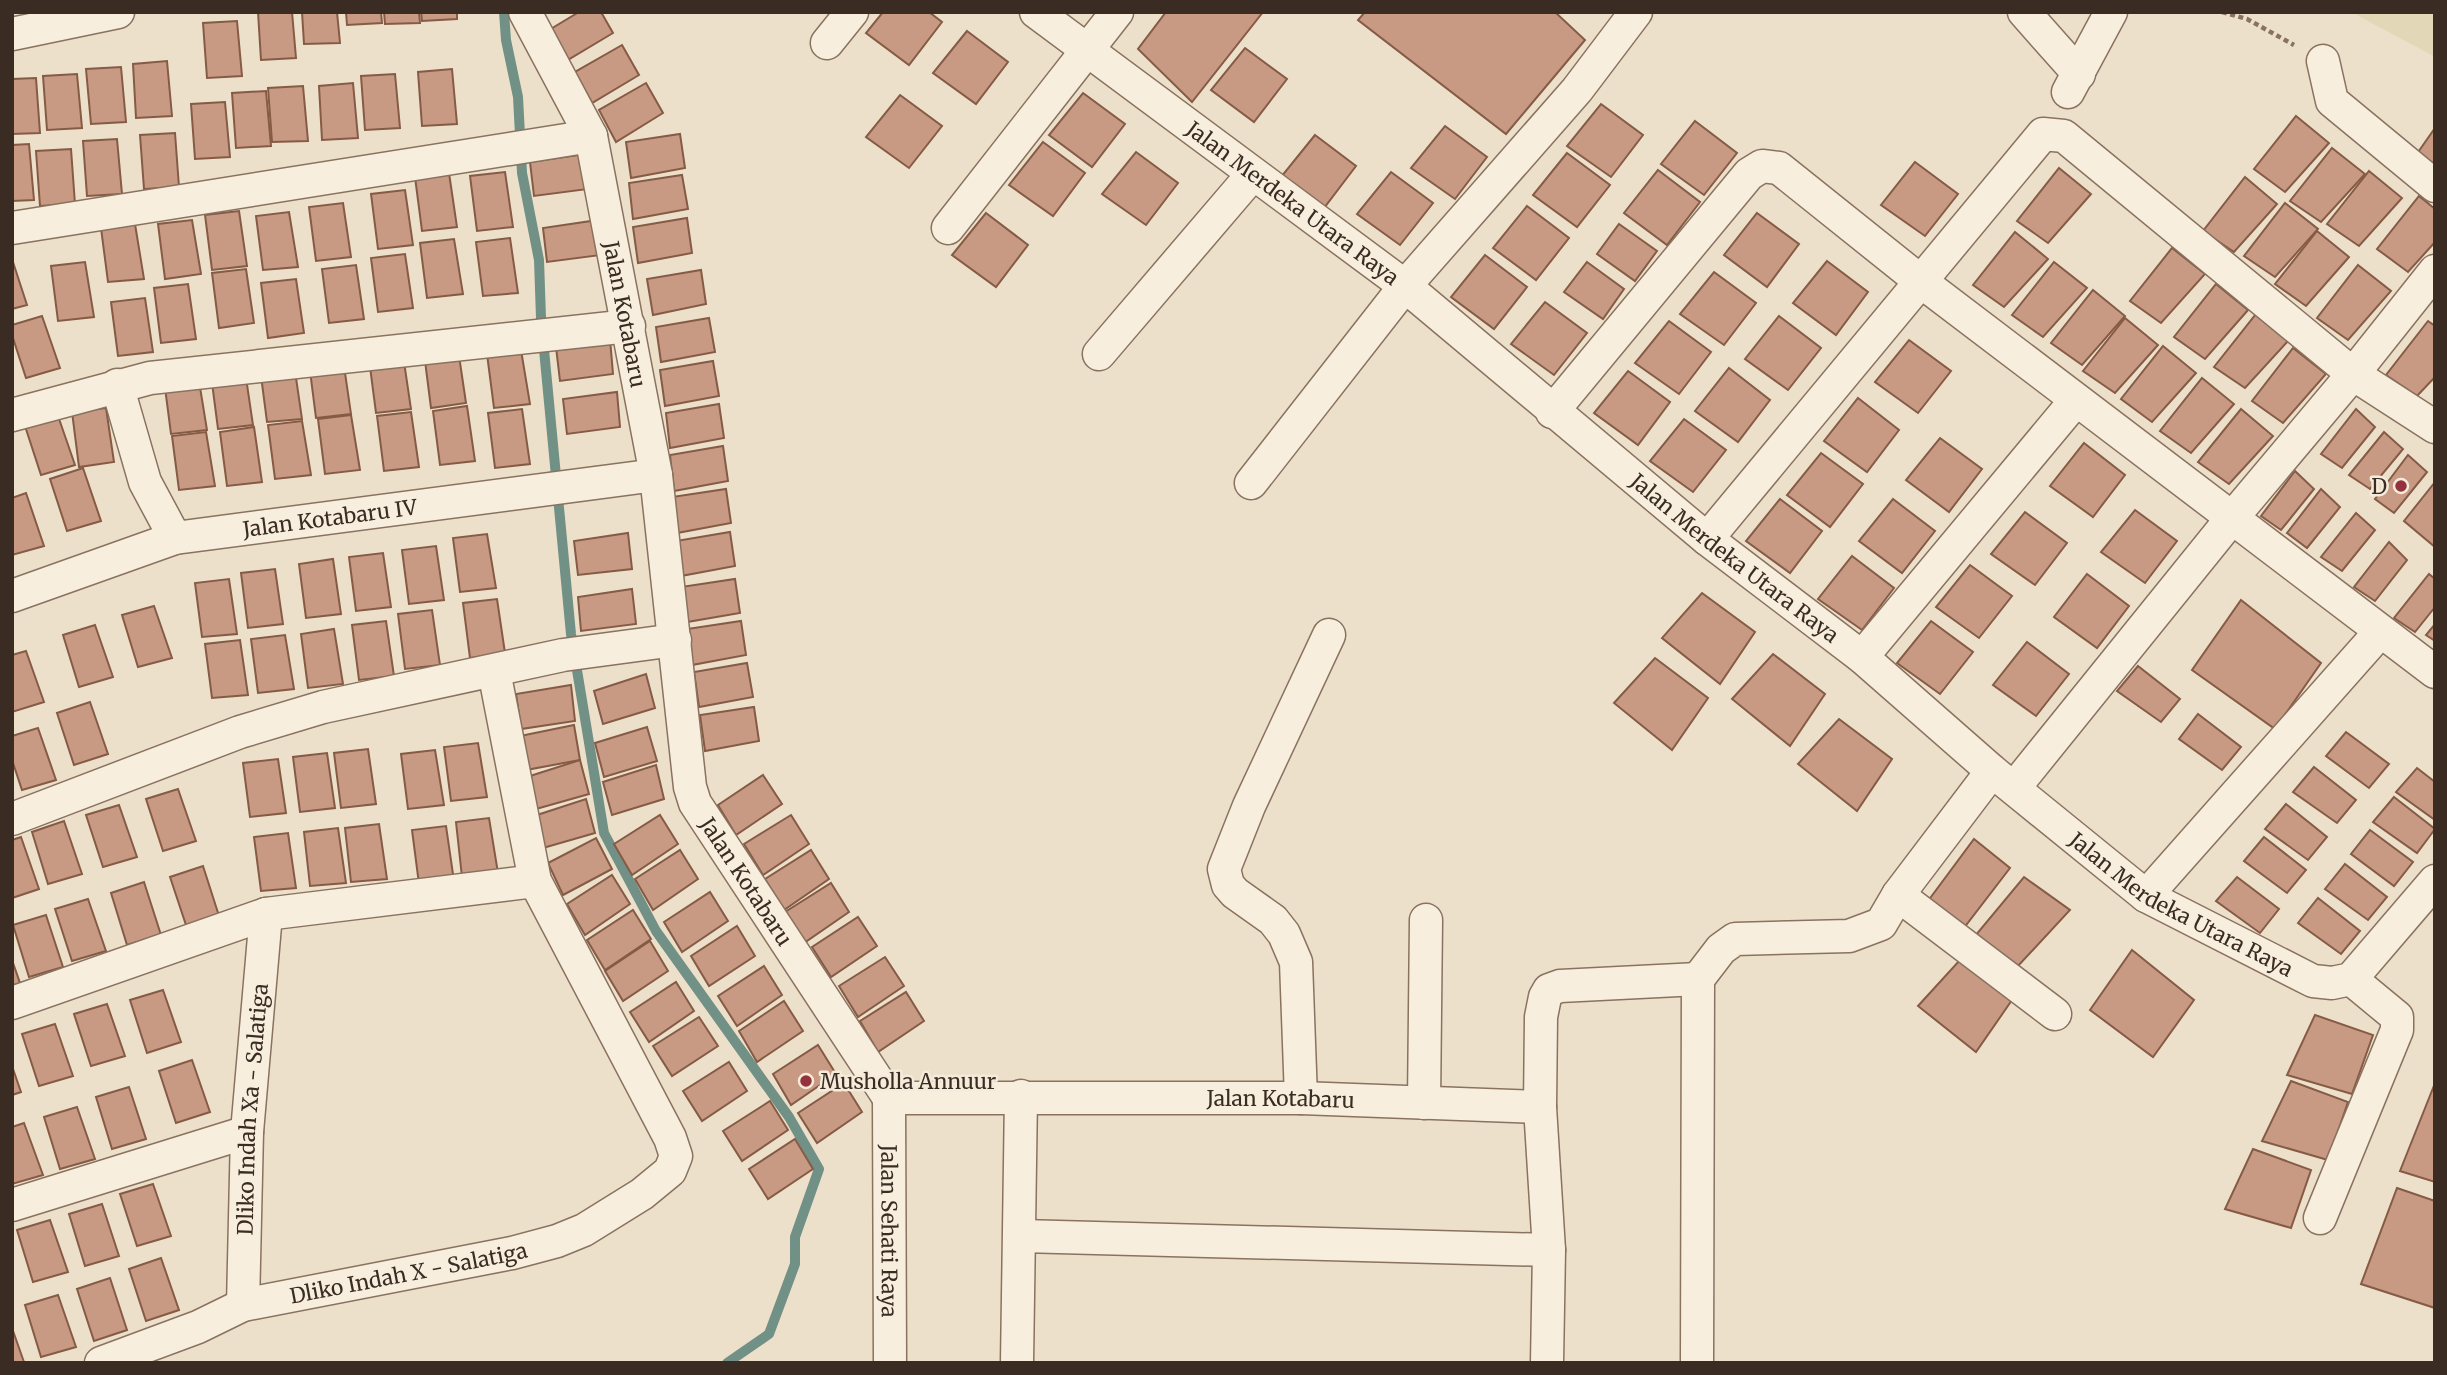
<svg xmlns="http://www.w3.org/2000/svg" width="2447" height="1375" font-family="Merriweather,serif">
	<rect width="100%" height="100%" fill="#ede0ca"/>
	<polygon fill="#e2d8b8" points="2435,12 2435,57 2353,13 2353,12"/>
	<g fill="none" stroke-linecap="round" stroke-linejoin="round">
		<polyline stroke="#719086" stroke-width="10" points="504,12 506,40 518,97 522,173 539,260 541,318 571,634 604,833 656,931 789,1117 819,1169 795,1237 795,1264 769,1334 727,1363"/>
	</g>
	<g fill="#c89a83" stroke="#865b46" stroke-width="2">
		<polygon points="258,12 292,12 296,58 261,60"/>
		<polygon points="302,12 337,12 340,43 304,44"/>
		<polygon points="346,12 381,12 382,23 347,25"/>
		<polygon points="384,12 419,12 420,23 385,24"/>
		<polygon points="421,12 457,12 457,19 422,21"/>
		<polygon points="579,12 601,12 613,33 566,61 549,30"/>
		<polygon points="883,12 929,12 942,22 909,65 866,33"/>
		<polygon points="1166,12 1263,12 1192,102 1138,49"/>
		<polygon points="1365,12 1555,12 1585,40 1506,134 1358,20"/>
		<polygon points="237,21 242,76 207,78 203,23"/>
		<polygon points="967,31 1008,62 976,104 933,73"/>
		<polygon points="622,45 639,75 592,103 575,72"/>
		<polygon points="1245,48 1287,79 1254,122 1211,90"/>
		<polygon points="167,61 172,116 136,118 133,64"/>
		<polygon points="121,67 126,122 91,124 86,69"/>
		<polygon points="452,69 457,124 422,126 418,72"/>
		<polygon points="77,74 82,128 47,130 43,76"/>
		<polygon points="395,74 400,128 365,130 361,76"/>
		<polygon points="36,78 40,133 12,134 12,79"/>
		<polygon points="353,83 358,138 322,140 319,86"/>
		<polygon points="646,83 663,113 616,142 599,110"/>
		<polygon points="303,86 308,141 272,142 268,88"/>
		<polygon points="266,91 271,146 236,148 232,93"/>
		<polygon points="1083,93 1125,124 1092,167 1049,135"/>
		<polygon points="900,95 942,126 909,168 866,137"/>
		<polygon points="225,102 230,157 195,159 191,104"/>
		<polygon points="1601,104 1643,135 1611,177 1567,146"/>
		<polygon points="2296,116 2329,143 2285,192 2254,169"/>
		<polygon points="1695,121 1737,153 1704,195 1661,164"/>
		<polygon points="1445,126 1487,157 1455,199 1411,168"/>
		<polygon points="2435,128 2435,173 2414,158"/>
		<polygon points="175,133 179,187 144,189 140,135"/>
		<polygon points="680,134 685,168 631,178 626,142"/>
		<polygon points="1315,135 1356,166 1324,208 1281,177"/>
		<polygon points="117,139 122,194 87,196 83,141"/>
		<polygon points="1043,142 1085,173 1053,216 1009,185"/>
		<polygon points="29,144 34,200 12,201 12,145"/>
		<polygon points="2332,148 2365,174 2321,222 2290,201"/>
		<polygon points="71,149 75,204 40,206 36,151"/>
		<polygon points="1136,152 1178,183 1146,225 1102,194"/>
		<polygon points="1567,153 1610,185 1577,227 1533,195"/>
		<polygon points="585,154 588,189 534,196 530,162"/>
		<polygon points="1915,162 1958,194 1925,236 1881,205"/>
		<polygon points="2059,168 2091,194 2048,243 2017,221"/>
		<polygon points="1658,170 1700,202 1667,245 1624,213"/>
		<polygon points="2369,171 2402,198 2359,246 2327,224"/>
		<polygon points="505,172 513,227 477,231 470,176"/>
		<polygon points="1391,172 1433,203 1400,245 1357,214"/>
		<polygon points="449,173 457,227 422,231 415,177"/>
		<polygon points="682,175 688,209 633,219 629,183"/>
		<polygon points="2245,177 2277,204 2234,252 2203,231"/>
		<polygon points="405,190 413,245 378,249 371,194"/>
		<polygon points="2419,196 2435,209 2435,242 2408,272 2377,249"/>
		<polygon points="343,203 351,257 316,261 309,207"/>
		<polygon points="2285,203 2318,229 2275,277 2244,256"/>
		<polygon points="1527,206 1569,238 1536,280 1493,248"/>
		<polygon points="239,211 247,266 212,270 205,215"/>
		<polygon points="289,212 298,267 263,270 256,216"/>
		<polygon points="986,213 1028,245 996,287 952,255"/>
		<polygon points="1757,213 1799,244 1767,287 1724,255"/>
		<polygon points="687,218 692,253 638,263 633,227"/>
		<polygon points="192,220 201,274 165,279 158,224"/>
		<polygon points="598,220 601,255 547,262 543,228"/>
		<polygon points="135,224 144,279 108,282 101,228"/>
		<polygon points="1619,224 1657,251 1635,281 1597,254"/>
		<polygon points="2317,231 2349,257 2306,306 2275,284"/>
		<polygon points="2015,232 2048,259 2004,307 1973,285"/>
		<polygon points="510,238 518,293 483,296 476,242"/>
		<polygon points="454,239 463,294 427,298 420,243"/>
		<polygon points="2172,248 2205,274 2161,323 2130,301"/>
		<polygon points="405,254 413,308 378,312 371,258"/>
		<polygon points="1485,255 1527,287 1494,329 1451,297"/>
		<polygon points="12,259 27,305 12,309"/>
		<polygon points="1827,261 1868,292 1836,335 1793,303"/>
		<polygon points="85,262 94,317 58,321 51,266"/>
		<polygon points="1587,262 1624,289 1603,319 1564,292"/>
		<polygon points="2054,262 2087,288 2043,337 2012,315"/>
		<polygon points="356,265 364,319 329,323 322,269"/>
		<polygon points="2358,265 2391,291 2348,340 2317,318"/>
		<polygon points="246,269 254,323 219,328 212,273"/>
		<polygon points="701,270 706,304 653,315 647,279"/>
		<polygon points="1714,272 1756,303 1724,345 1680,314"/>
		<polygon points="296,279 304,333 268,338 261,283"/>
		<polygon points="188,284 196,339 161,343 154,288"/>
		<polygon points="2216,284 2248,310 2205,359 2174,337"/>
		<polygon points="2093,290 2125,316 2082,365 2051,343"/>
		<polygon points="145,298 153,352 118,356 111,302"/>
		<polygon points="1545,302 1587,333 1554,375 1511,344"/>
		<polygon points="2256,314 2289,340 2245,388 2214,367"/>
		<polygon points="42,316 60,368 26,378 12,335 12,325"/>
		<polygon points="1779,316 1821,348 1788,390 1745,359"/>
		<polygon points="709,318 715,352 661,362 656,327"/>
		<polygon points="2125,318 2158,345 2115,393 2083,371"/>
		<polygon points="1669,321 1711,352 1679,394 1635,363"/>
		<polygon points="2428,321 2435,326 2435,377 2417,396 2386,375"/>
		<polygon points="610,339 613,374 560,381 556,347"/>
		<polygon points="1909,340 1951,371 1918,413 1875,382"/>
		<polygon points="2163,346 2196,373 2152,422 2121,399"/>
		<polygon points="2293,348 2326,374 2283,423 2252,401"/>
		<polygon points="458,349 466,403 431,408 424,353"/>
		<polygon points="521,350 530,404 494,408 487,354"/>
		<polygon points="403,355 411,409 376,413 369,359"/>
		<polygon points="343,359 351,414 316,418 309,363"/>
		<polygon points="713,361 719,396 665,406 660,370"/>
		<polygon points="294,364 302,419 267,422 260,368"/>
		<polygon points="1729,368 1770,400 1738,442 1695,411"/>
		<polygon points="245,371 253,425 218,429 211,375"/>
		<polygon points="1628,371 1670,402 1638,445 1594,413"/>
		<polygon points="198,375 207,430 171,434 164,380"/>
		<polygon points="2202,378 2234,404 2191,453 2160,431"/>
		<polygon points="617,392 620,427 567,434 563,399"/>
		<polygon points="1858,398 1899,430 1867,472 1824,441"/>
		<polygon points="719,404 724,438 670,448 666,413"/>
		<polygon points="467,406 475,461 440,465 433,411"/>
		<polygon points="106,408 114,462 79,467 72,412"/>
		<polygon points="522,409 530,464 495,468 488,413"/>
		<polygon points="2241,409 2273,436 2229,484 2198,462"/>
		<polygon points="2356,409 2375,427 2342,468 2321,454"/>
		<polygon points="411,412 419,467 384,471 377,416"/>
		<polygon points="57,413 75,465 41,475 24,423"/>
		<polygon points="351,415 360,470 325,474 318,419"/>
		<polygon points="1684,419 1726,450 1693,492 1650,461"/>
		<polygon points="302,421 311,475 275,479 268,425"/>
		<polygon points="254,427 262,482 227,486 220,432"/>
		<polygon points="206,432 215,486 179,490 172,436"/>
		<polygon points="2384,432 2403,449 2370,489 2349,475"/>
		<polygon points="1940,438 1982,469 1949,512 1906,480"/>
		<polygon points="2084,443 2125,475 2093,517 2050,486"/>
		<polygon points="723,446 728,481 674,491 670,455"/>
		<polygon points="1821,453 1863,484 1830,527 1787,495"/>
		<polygon points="2408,455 2427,472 2394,513 2375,499"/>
		<polygon points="83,468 101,521 67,531 50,479"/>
		<polygon points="2295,471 2314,489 2281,530 2261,516"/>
		<polygon points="2435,482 2435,547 2404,521"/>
		<polygon points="726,489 731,523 677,533 672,497"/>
		<polygon points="2321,489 2340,507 2307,548 2287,533"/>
		<polygon points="26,493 44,546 12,555 12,498"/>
		<polygon points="1780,499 1822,531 1790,573 1746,541"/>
		<polygon points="1893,499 1935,531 1902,573 1859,541"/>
		<polygon points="2135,510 2177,541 2145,583 2101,552"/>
		<polygon points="2025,512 2067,543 2035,585 1991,554"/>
		<polygon points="2356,513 2375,530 2342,571 2321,557"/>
		<polygon points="730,532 735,566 681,576 676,541"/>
		<polygon points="628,533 632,569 578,575 574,541"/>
		<polygon points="487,534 496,588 460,592 453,538"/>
		<polygon points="2389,542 2407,560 2375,601 2354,587"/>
		<polygon points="436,546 444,600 409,604 402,550"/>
		<polygon points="383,553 391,607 356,611 349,557"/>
		<polygon points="1852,556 1894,588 1862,630 1818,599"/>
		<polygon points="333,559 341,614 306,618 299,564"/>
		<polygon points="1970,565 2012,596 1979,638 1936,607"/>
		<polygon points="275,569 283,624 248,628 241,573"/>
		<polygon points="2087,574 2129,606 2097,648 2054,617"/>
		<polygon points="2429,574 2435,579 2435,607 2415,632 2394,618"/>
		<polygon points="229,579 237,634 202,637 195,583"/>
		<polygon points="735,579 740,613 687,622 681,587"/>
		<polygon points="632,589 636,624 581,631 578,597"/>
		<polygon points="1702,593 1755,632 1720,684 1662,638"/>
		<polygon points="497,599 505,653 470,658 463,603"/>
		<polygon points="2241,600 2321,663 2275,729 2192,670"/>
		<polygon points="154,606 172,658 138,667 122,615"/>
		<polygon points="432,610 440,665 405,669 398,614"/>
		<polygon points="386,621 394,676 359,680 352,625"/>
		<polygon points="741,621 746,655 692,665 687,629"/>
		<polygon points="1931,621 1973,652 1940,694 1897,663"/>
		<polygon points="2435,624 2435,641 2426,635"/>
		<polygon points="95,625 113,677 79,687 63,635"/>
		<polygon points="334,629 343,684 308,688 301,634"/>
		<polygon points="285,635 294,689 258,693 251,639"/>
		<polygon points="240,640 248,695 212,698 205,644"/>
		<polygon points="2027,642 2069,674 2036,716 1993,685"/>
		<polygon points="26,651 44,702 12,712 12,655"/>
		<polygon points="1773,654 1825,694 1790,746 1732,699"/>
		<polygon points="1655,658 1708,698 1672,750 1614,703"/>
		<polygon points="747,663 753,697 699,707 694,672"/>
		<polygon points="2138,666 2180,699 2161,722 2117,691"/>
		<polygon points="646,674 655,708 603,724 594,691"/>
		<polygon points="571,685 575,721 521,729 516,694"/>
		<polygon points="90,702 108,754 74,765 57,713"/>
		<polygon points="754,707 759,741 705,751 700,715"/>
		<polygon points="2198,714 2241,747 2222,770 2179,739"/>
		<polygon points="1839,719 1892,759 1857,811 1798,764"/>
		<polygon points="574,725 580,760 526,770 520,736"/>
		<polygon points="647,727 657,761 604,777 595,743"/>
		<polygon points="38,728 56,780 22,790 12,760 12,736"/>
		<polygon points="2346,732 2389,764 2369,788 2326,756"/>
		<polygon points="478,743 487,797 451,801 444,747"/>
		<polygon points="368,749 376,804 341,808 334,753"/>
		<polygon points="435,750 444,805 408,809 401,754"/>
		<polygon points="327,753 335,808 300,812 293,757"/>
		<polygon points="278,759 286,813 250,817 243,763"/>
		<polygon points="580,760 589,794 536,809 527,777"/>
		<polygon points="656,765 664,799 612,815 603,782"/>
		<polygon points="2314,767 2356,800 2337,823 2293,792"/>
		<polygon points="2417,768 2435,782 2435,820 2396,792"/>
		<polygon points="763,775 782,804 736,835 718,805"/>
		<polygon points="178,789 196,841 163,851 146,799"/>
		<polygon points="2394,797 2435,829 2417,853 2373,822"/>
		<polygon points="586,799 595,833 543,848 534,816"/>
		<polygon points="2286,804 2327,837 2308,860 2265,829"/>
		<polygon points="119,805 137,857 103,867 86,815"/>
		<polygon points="660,815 678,844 632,875 614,844"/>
		<polygon points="791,815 809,844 763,875 744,844"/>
		<polygon points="489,818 498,873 462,877 456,822"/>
		<polygon points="64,821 82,874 48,884 32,832"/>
		<polygon points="379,824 387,879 351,882 345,828"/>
		<polygon points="446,826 454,881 419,884 412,830"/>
		<polygon points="338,828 346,883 310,886 304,832"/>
		<polygon points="2370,830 2413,862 2394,886 2351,854"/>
		<polygon points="288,833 296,888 261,891 254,837"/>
		<polygon points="21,837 39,889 12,898 12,840"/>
		<polygon points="2264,837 2306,870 2287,893 2244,861"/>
		<polygon points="596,838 612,869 563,895 548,863"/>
		<polygon points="1974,839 2010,868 1960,933 1925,905"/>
		<polygon points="680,850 698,879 653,910 635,879"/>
		<polygon points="811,850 829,879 784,910 765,879"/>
		<polygon points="2345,864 2387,897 2368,920 2325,889"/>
		<polygon points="203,866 220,919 187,928 170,877"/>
		<polygon points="612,875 630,904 585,935 567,904"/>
		<polygon points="2024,877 2070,910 2018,966 1975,936"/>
		<polygon points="2237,877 2279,909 2260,933 2216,901"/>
		<polygon points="144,882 161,935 127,945 111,893"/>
		<polygon points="831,883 849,912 804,943 785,912"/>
		<polygon points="710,892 728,921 682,952 664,922"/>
		<polygon points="2318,898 2360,931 2341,954 2298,923"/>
		<polygon points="88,899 106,951 72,961 55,909"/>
		<polygon points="633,910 651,939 605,970 587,940"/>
		<polygon points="46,915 63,967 29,977 13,925"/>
		<polygon points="858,917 877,946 831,977 812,947"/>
		<polygon points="737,926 755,956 709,986 691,956"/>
		<polygon points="650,941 668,971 623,1001 605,971"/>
		<polygon points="2132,950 2194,1000 2153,1057 2090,1010"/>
		<polygon points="885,957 904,986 858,1017 839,986"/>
		<polygon points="12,960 20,983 12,986"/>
		<polygon points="1959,961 2012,1000 1976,1052 1918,1006"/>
		<polygon points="764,966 782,995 737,1026 718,996"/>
		<polygon points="676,982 694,1011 649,1042 630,1012"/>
		<polygon points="163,990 181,1042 147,1053 130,1000"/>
		<polygon points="906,992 924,1021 878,1052 860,1021"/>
		<polygon points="784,1001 803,1031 757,1062 739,1031"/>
		<polygon points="107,1004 125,1056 91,1066 74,1014"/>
		<polygon points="2315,1015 2373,1035 2352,1094 2287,1075"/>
		<polygon points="699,1017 718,1046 672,1076 653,1046"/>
		<polygon points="55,1024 73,1076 39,1086 22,1034"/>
		<polygon points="818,1045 836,1074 791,1105 773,1074"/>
		<polygon points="192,1060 210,1112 176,1123 159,1071"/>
		<polygon points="729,1062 747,1091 702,1121 683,1091"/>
		<polygon points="12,1066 21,1092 12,1095"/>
		<polygon points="2291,1081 2348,1102 2328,1160 2262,1141"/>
		<polygon points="844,1083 862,1112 817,1143 798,1113"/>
		<polygon points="2435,1083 2435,1182 2400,1171"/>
		<polygon points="129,1087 146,1139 112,1149 96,1097"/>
		<polygon points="770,1101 788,1130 742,1161 723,1131"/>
		<polygon points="77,1107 95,1159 60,1169 44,1117"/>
		<polygon points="24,1123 43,1175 12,1184 12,1127"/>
		<polygon points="795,1139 813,1169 768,1199 749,1169"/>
		<polygon points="2253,1149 2311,1170 2291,1228 2225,1209"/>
		<polygon points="153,1184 171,1236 137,1246 120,1194"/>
		<polygon points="2397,1188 2435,1201 2435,1308 2361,1284"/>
		<polygon points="102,1204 119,1256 85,1266 69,1214"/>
		<polygon points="50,1220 68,1272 33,1282 17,1230"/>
		<polygon points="161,1258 179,1310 146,1321 129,1269"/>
		<polygon points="110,1278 127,1330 94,1341 77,1289"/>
		<polygon points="58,1295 76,1347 41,1357 25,1305"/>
		<polygon points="12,1328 24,1362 12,1363"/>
	</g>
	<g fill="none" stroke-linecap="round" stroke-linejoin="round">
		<defs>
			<g id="street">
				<path id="s1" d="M525,12L591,136L656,475L690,787L695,803L889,1098H1301L1540,1107"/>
				<path id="s2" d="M1036,12L1405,286L1707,539L1862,657L1992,771L2146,896L2313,981L2332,983L2351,979L2435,881"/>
				<polyline points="2024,12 2079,74"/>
				<polyline points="12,34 118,12"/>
				<polyline points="827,43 852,12"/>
				<polyline points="2323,61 2332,101 2435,186"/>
				<polyline points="2068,92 2111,12"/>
				<polyline points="12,228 591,136"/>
				<polyline points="948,228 1117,12"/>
				<polyline points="1099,354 1252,175"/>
				<polyline points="117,385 145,482 175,538"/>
				<polyline points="1552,412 1749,174 1762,166 1779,168 1919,280 2435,672"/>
				<polyline points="12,415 150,378 629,326"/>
				<polyline points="1251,483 1405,286 1577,90 1636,12"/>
				<polyline points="1707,539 2043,134 2064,136 2353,374 2435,271"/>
				<path id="s3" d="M12,596L175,538L656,475"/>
				<polyline points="1862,657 2076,400"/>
				<polyline points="2014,788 2232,518 2353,374 2435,427"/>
				<polyline points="12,819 240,732 323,707 563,655 675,640"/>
				<polyline points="1898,895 2055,1014"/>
				<polyline points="2146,896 2380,632"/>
				<polyline points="12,1003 266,914 535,881"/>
				<path id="s4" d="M889,1098L890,1363"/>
				<polyline points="1301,1098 1296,962 1284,934 1273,920 1235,893 1228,885 1224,869 1249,806 1329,635"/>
				<polyline points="1424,1103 1426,920"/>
				<polyline points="12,1205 247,1132"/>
				<polyline points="2320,1218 2397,1030 2397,1017 2351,979"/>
				<polyline points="1021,1236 1549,1250"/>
				<path id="s5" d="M243,1305L247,1132L266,914"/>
				<path id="s6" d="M101,1363L198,1327L243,1305L512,1253L557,1241L584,1230L642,1194L670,1171L676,1156L670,1138L535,881L494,671"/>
				<polyline points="1017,1363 1021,1096"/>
				<polyline points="1547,1363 1549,1250 1540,1107 1541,1017 1545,997 1549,990 1560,986 1698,979"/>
				<polyline points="1697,1363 1698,979 1721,949 1735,939 1849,936 1881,924 1898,895 1992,771"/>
			</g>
		</defs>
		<use href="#street" stroke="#89725f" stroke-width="35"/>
		<polyline stroke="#89725f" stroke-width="4.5" stroke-dasharray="5 3.5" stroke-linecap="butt" points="2222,12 2247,19 2294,45"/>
		<use href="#street" stroke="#f8eedd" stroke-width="32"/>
	</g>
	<g fill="#94333b" stroke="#f4ebda" stroke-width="2.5">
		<circle cx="2401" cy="486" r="7"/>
		<circle cx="806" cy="1081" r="7"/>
	</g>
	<g text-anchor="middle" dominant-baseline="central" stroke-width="5" stroke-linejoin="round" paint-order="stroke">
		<g font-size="21" fill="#3a2c22" stroke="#f4ebda">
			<text stroke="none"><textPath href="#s2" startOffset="320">Jalan Merdeka Utara Raya</textPath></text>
			<text stroke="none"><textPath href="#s1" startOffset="322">Jalan Kotabaru</textPath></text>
			<text stroke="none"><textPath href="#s3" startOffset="329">Jalan Kotabaru IV</textPath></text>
			<text stroke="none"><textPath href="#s2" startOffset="887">Jalan Merdeka Utara Raya</textPath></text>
			<text stroke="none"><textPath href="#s1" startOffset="910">Jalan Kotabaru</textPath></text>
			<text stroke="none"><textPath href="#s2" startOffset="1454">Jalan Merdeka Utara Raya</textPath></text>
			<text stroke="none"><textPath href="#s1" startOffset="1561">Jalan Kotabaru</textPath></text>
			<text stroke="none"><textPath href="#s5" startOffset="196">Dliko Indah Xa - Salatiga</textPath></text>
			<text stroke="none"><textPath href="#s4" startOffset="133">Jalan Sehati Raya</textPath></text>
			<text stroke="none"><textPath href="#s6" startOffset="322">Dliko Indah X - Salatiga</textPath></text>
		</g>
		<g font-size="21" fill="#3a2c22" stroke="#f4ebda" text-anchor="end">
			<text x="2387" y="486">D</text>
			<text x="820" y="1081" text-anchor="start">Musholla Annuur</text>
		</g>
	</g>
	<rect width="2447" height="1375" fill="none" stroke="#3a2c22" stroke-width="28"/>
</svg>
